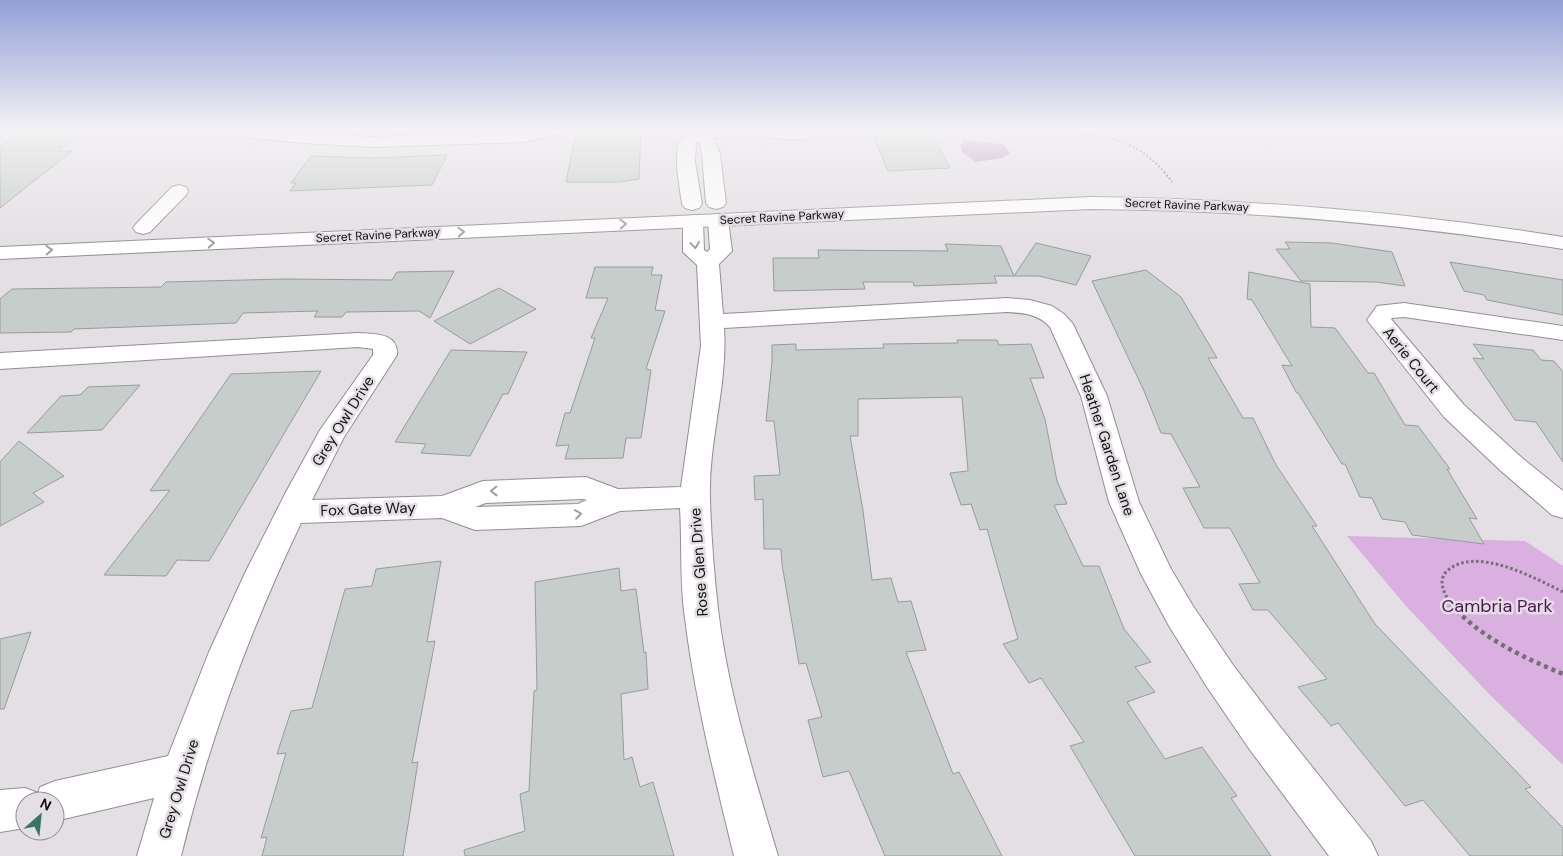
<svg xmlns="http://www.w3.org/2000/svg" width="1563" height="856" font-family="'DM Sans',sans-serif">
	<rect width="100%" height="100%" fill="#e4dfe4"/>
	<polygon fill="#d9b0df" points="1347,536 1525,541 1563,566 1563,765 1491,696 1406,606"/>
	<polygon fill="#b283b9" points="964,140 1000,144 1005,146 1010,153 1002,158 976,162 962,152 960,145"/>
	<g fill="#c6cdcb" stroke="#969c9a">
		<polygon points="24,130 85,130 58,151 72,151 0,208 0,147"/>
		<polygon points="594,130 641,130 639,179 619,182 566,182 576,133 594,132"/>
		<polygon points="871,130 930,130 950,168 888,171"/>
		<polygon points="447,155 432,185 290,191 296,183 291,183 311,156 372,158"/>
		<polygon points="1285,242 1332,243 1392,252 1405,286 1376,282 1301,281 1276,249 1290,249"/>
		<polygon points="1036,243 1091,256 1076,285 1039,276 1014,276"/>
		<polygon points="945,244 1001,246 1014,276 994,276 997,283 914,286 913,282 863,282 865,289 774,291 773,258 819,258 818,250 948,251"/>
		<polygon points="1450,262 1563,280 1563,315 1487,300 1484,295 1464,291"/>
		<polygon points="595,267 653,267 651,275 662,275 655,310 665,311 646,369 651,370 641,438 626,438 623,458 565,459 569,445 556,446 565,413 570,413 595,338 591,338 608,298 586,298"/>
		<polygon points="1146,270 1181,297 1217,358 1208,358 1243,418 1253,418 1276,465 1317,526 1312,526 1375,624 1531,787 1525,789 1563,828 1563,856 1470,856 1423,800 1405,806 1338,723 1331,726 1298,687 1327,679 1268,610 1253,610 1239,584 1260,583 1230,528 1204,528 1183,488 1200,487 1171,434 1161,433 1144,391 1092,281"/>
		<polygon points="454,271 430,318 419,311 346,312 342,317 314,317 318,311 243,313 236,323 74,329 71,332 0,333 0,299 12,289 161,287 166,282 284,279 392,280 397,272"/>
		<polygon points="1249,272 1310,284 1311,327 1335,328 1368,373 1374,373 1405,425 1418,426 1450,469 1447,469 1477,519 1469,518 1484,544 1412,535 1405,522 1382,519 1372,498 1360,497 1345,464 1342,464 1298,393 1296,392 1282,365 1292,366 1252,300 1247,299"/>
		<polygon points="499,288 536,309 470,344 434,321"/>
		<polygon points="957,340 997,340 999,345 1031,344 1044,378 1030,378 1045,419 1057,481 1067,504 1054,505 1083,566 1099,566 1124,629 1151,662 1135,667 1155,692 1127,702 1165,759 1202,747 1237,796 1231,798 1271,856 1135,856 1070,746 1084,742 1041,678 1029,683 1003,644 1018,639 987,529 980,530 971,504 961,505 950,473 968,471 962,397 858,399 858,436 850,436 863,511 872,580 891,578 898,602 911,601 926,650 906,652 953,774 959,772 1002,856 885,856 849,771 823,777 808,720 822,717 806,663 799,664 782,564 781,549 764,549 763,499 755,500 754,476 780,475 774,421 766,421 772,362 772,345 796,344 796,350 884,348 883,344 958,343"/>
		<polygon points="1473,344 1533,350 1541,360 1554,361 1563,372 1563,462 1536,422 1515,420 1473,358 1484,359"/>
		<polygon points="451,350 527,352 508,394 503,394 470,456 421,453 426,444 395,442"/>
		<polygon points="321,371 209,561 177,560 166,576 104,575 170,490 150,491 231,374"/>
		<polygon points="140,385 102,430 27,433 61,396 80,395 88,387"/>
		<polygon points="19,441 64,476 33,493 44,502 0,526 0,462"/>
		<polygon points="441,561 427,642 435,641 412,763 418,762 403,856 262,856 267,837 261,838 286,753 277,754 291,711 312,708 345,589 372,586 376,569"/>
		<polygon points="619,568 621,591 636,589 644,653 646,652 648,689 621,694 624,760 632,757 640,787 653,782 674,856 465,856 464,850 525,831 520,794 529,791 534,691 537,690 535,582"/>
		<polygon points="31,632 4,709 0,709 0,639"/>
	</g>
	<g fill="none" stroke-linecap="round" stroke-linejoin="round">
		<defs>
			<g id="minor">
				<polygon points="217,130 276,130 372,137 562,130 560,134 523,142 372,147 304,143 225,135 219,134"/>
				<path d="M679,130H802L807,131L809,135L807,139L801,140L743,136L713,138L720,154L726,203L723,207L716,209L709,207L706,203L702,154L699,142L696,143L695,162L702,204L699,208L692,210L685,208L682,204C680,188 671,147 683,136Z"/>
				<polygon points="179,185 186,187 188,191 186,195 150,232 143,234 136,232 133,228 136,224 172,187"/>
				<path d="M718,214L725,216L728,220L732,251L719,264L723,314L1007,298L1030,300L1052,306L1064,314L1073,324L1107,396L1139,502L1171,569L1193,606L1233,665L1278,724L1371,841L1378,856H1329L1250,750L1207,687L1169,626L1141,574L1109,502L1081,396L1050,327C1038,314 1024,313 1007,312L724,328C728,385 708,442 710,499C711,535 714,573 718,609C728,693 754,775 778,856H734C714,775 694,694 684,611C680,577 682,542 680,508L620,511L581,526L475,530L442,518L301,523C250,630 209,740 181,856H137L154,798L55,821V801H25V828L0,832V790L25,788L38,793L40,787L55,781L168,756L209,652L245,573L286,492L320,430L373,355V349L358,347L0,369V353L358,333C375,334 399,333 397,355L344,437L312,500L442,496L483,481L586,477L618,489L681,487L701,346L697,265L683,252V221L686,217L693,215L700,217L703,221L704,250L707,252L710,249L708,220L711,216ZM583,499L587,500L578,504L475,507L486,503Z"/>
				<polygon points="1404,303 1563,326 1563,340 1404,317 1392,318 1391,319 1464,405 1521,457 1563,491 1563,518 1552,515 1501,471 1444,417 1367,320 1377,306"/>
			</g>
			<path id="major" d="M1091,197C1250,199 1406,212 1563,237V249C1406,224 1250,210 1091,209L0,259V247Z"/>
		</defs>
		<use href="#minor" stroke="#928e92" stroke-width="2"/>
		<use href="#major" stroke="#928e92" stroke-width="2"/>
		<path stroke="#736f73" stroke-width="2" stroke-dasharray="2 2" stroke-linecap="butt" d="M1047,130C1102,137 1136,133 1172,182"/>
		<path stroke="#736f73" stroke-width="3" stroke-dasharray="2.5 2.5" stroke-linecap="butt" d="M1452,606C1446,596 1436,582 1447,571C1475,545 1535,578 1563,592"/>
		<path stroke="#736f73" stroke-width="4.5" stroke-dasharray="4 4" stroke-linecap="butt" d="M1451,605C1482,638 1522,657 1563,674"/>
		<use href="#minor" fill="#fff" fill-rule="evenodd"/>
		<use href="#major" fill="#fff" fill-rule="evenodd"/>
	</g>
	<defs><path id="oneway-chevron" d="M-2-3.5L2.5 0L-2 3.5" fill="none" stroke-width="1.6" stroke-linecap="round" stroke-linejoin="round" transform="scale(1.25)"/></defs>
	<g stroke="#a09fa0">
		<use href="#oneway-chevron" transform="translate(623 224) rotate(-3)"/>
		<use href="#oneway-chevron" transform="translate(461 232) rotate(-3)"/>
		<use href="#oneway-chevron" transform="translate(211 243) rotate(-3)"/>
		<use href="#oneway-chevron" transform="translate(695 245) rotate(82)"/>
		<use href="#oneway-chevron" transform="translate(49 250) rotate(-3)"/>
		<use href="#oneway-chevron" transform="translate(494 491) rotate(179)"/>
		<use href="#oneway-chevron" transform="translate(578 514) rotate(-8)"/>
	</g>
	<linearGradient id="sky" x2="0" y2="1"><stop stop-color="#92a0d5"/><stop offset="0.52" stop-color="#f3f1f3"/><stop offset="1" stop-color="#f3f1f3" stop-opacity="0"/></linearGradient>
	<rect width="1563" height="250" fill="url(#sky)"/>
	<g text-anchor="middle" dominant-baseline="central" stroke-width="5" stroke-linejoin="round" paint-order="stroke">
		<g font-size="12" fill="#110f11" stroke="#e4dfe4">
			<text transform="translate(1187 205) rotate(2)">Secret Ravine Parkway</text>
			<text transform="translate(782 217) rotate(-3)">Secret Ravine Parkway</text>
			<text transform="translate(378 235) rotate(-3)">Secret Ravine Parkway</text>
		</g>
		<g font-size="15" fill="#110f11" stroke="#e4dfe4">
			<text transform="translate(1411 360) rotate(51)">Aerie Court</text>
			<text transform="translate(343 421) rotate(-58)">Grey Owl Drive</text>
			<text transform="translate(1107 445) rotate(72)">Heather Garden Lane</text>
			<text transform="translate(368 509) rotate(-2)">Fox Gate Way</text>
			<text transform="translate(699 562) rotate(-94)">Rose Glen Drive</text>
			<text transform="translate(179 789) rotate(-73)">Grey Owl Drive</text>
		</g>
		<g font-size="18" fill="#4e1356" stroke="#e4dfe4">
			<text x="1497" y="606">Cambria Park</text>
		</g>
	</g>
	<g transform="translate(40 816) rotate(27)"><circle r="24" fill="#e4dfe4" stroke="#908c90"/>
	<path d="M0-4L9 19L0 12L-9 19Z" fill="#397661"/>
	<text y="-8" font-size="14" font-weight="bold" text-anchor="middle" fill="#110f11">N</text>
	</g>
</svg>
